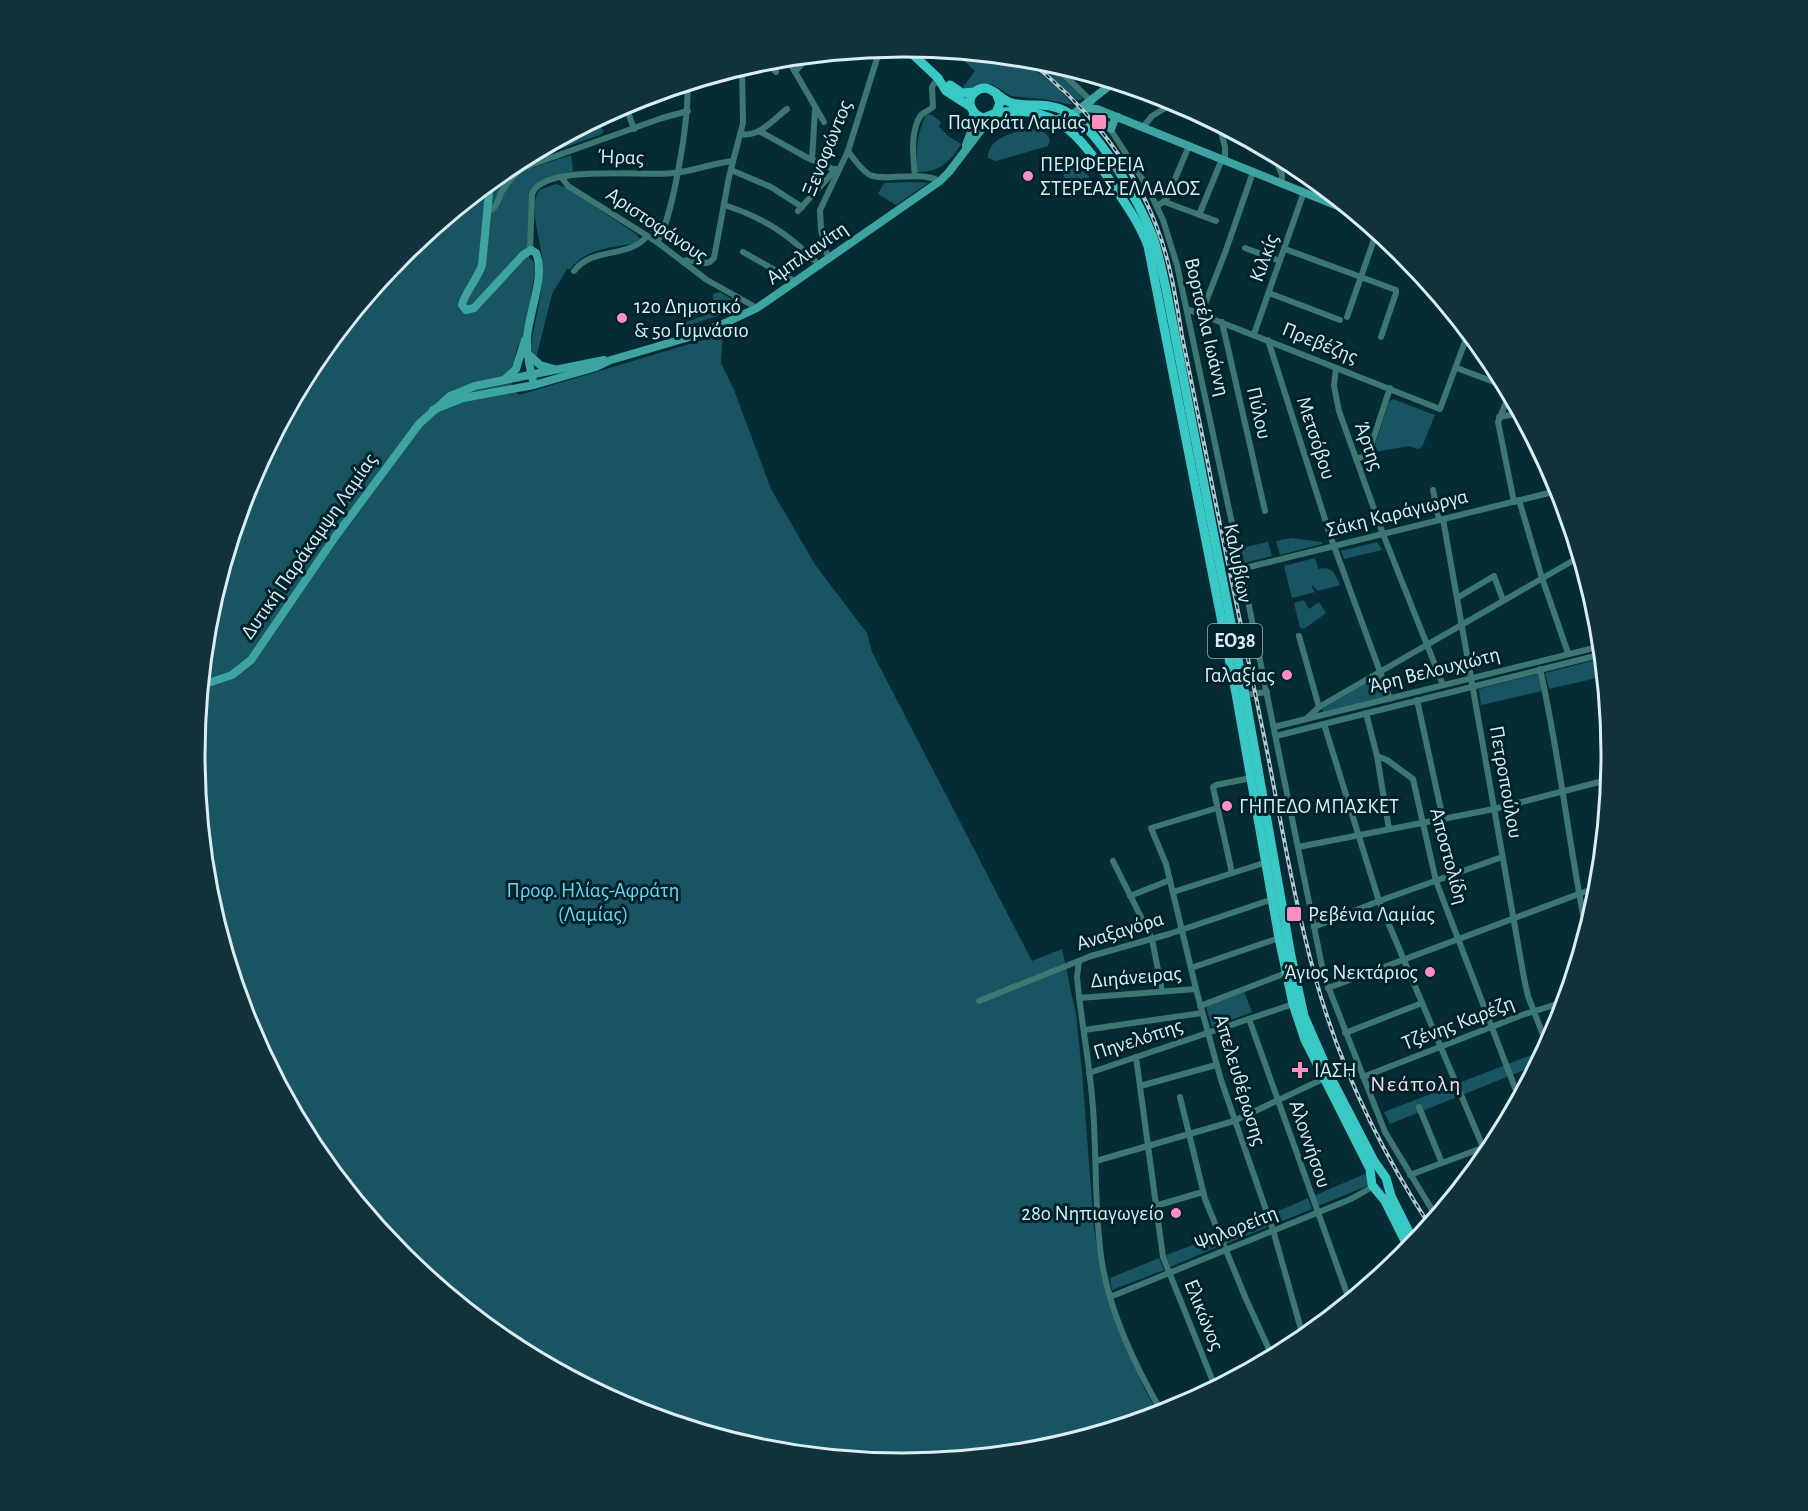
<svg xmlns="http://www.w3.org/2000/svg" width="1808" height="1511" font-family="'Alegreya Sans',sans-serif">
	<rect width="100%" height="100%" fill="#052c35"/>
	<g fill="#195463">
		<polygon points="967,53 1020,58 1057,87 1073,105 1044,99 1011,96 992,84 965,89 963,87 975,71 961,58"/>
		<path d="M1030,59C1050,61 1071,82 1083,98L1078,101Z"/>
		<path d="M926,114L932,115L941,122L939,127L948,136L961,144C950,162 940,172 917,172C916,150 917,134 926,114Z"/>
		<polygon points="588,124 600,127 604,131 600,135 532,159 532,168 571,155 573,171 545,179 531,189 529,258 533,261 535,268 528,319 524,335 517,347 511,388 519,395 723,334 721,363 734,390 771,489 816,566 867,633 872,652 1032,961 1062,949 1076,1015 1082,1071 1094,1228 1101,1274 1119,1330 1145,1390 1159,1415 1042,1451 904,1464 765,1451 632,1410 510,1345 402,1257 314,1149 249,1027 209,893 195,755 209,617 249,484 315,361 403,254 510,166"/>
		<path d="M1029,129C1038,129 1047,131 1050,140L1048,146L996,161L988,158C987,138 1014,132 1029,129Z"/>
		<path d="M1059,156C1077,154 1084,167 1091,181L1089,188L1068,193Z"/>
		<polygon points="913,182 928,183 896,205 878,194 884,183"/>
		<path d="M556,184L567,188L636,234L640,239L637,243C611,248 588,247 570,269H567L552,294L536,358L533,355L531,346C535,317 545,288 542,259C541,238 528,210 539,190Z"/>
		<polygon points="720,292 731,299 734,303 729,312 681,328 686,322 712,313 714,307 713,294"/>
		<polygon points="1393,399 1435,415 1422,447 1418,449 1409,446 1375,452 1375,445 1389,402"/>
		<polygon points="1291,538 1322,542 1322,544 1280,555 1276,541"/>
		<polygon points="1268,542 1272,556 1244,563 1241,548"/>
		<polygon points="1377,542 1382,550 1344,559 1341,551"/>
		<path d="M1315,558L1318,569C1333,566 1335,574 1340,585L1318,591L1313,586H1311L1315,592L1292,598L1284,566Z"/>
		<polygon points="1304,600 1309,609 1319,602 1326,613 1304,629 1300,628 1294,603"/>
		<polygon points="1603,658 1605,676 1549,689 1545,673"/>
		<polygon points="1538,674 1542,691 1481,705 1479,689"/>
		<polygon points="1379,675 1387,697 1323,712 1322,709"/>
		<polygon points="1244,991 1252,1012 1212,1027 1206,1006"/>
		<polygon points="1547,1049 1539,1064 1390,1124 1384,1112"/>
		<polygon points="1367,1173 1367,1186 1318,1206 1314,1196"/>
		<polygon points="1308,1198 1312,1209 1275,1224 1272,1214"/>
		<polygon points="1264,1217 1268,1227 1226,1244 1222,1234"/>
		<polygon points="1217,1236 1222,1245 1170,1267 1166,1255"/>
		<polygon points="1159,1258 1164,1270 1112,1290 1110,1278"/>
	</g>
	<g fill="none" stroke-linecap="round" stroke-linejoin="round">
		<g stroke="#3c7774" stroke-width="6">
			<polyline points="846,55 849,52"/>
			<polyline points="787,58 824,122"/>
			<polyline points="765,60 776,72"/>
			<polyline points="1052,63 1092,102"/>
			<polyline points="795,72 801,65 804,56"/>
			<polyline points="625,104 634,129"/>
			<polyline points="1098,110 1148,188 1163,220 1177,265 1237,547 1324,976 1385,1132 1437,1218"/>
			<polyline points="1219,124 1225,147 1225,160"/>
			<polyline points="1143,127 1152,116 1177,101"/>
			<polyline points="759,131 806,157 835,170"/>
			<path d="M740,134C759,138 774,119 787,109"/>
			<path d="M848,151C854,159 861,170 870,175C885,182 917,170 940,181"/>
			<polyline points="1273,153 1282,175 1282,184"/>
			<polyline points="812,160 815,110"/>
			<polyline points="731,170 771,187 802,207"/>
			<path d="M915,175C913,158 910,130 921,115C924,112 930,110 933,107L932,87L938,78"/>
			<polyline points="562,178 568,186 657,242 707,280 757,308"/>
			<polyline points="1165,202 1216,221"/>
			<path d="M724,205C765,218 790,235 820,266"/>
			<polyline points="1157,206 1166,200 1189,146"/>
			<path d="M487,209L491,210C498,206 498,199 501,193C507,183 514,173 525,167L662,118L688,111"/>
			<polyline points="798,211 836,169"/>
			<polyline points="1199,215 1222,159"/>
			<path d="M657,242C672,222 691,111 687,84"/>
			<polyline points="1245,248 1280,261"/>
			<polyline points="1285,249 1396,290 1396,293 1381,337"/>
			<path d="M530,251L532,194C543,163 647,177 674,173C694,171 713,163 733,161"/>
			<polyline points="743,252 796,282"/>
			<polyline points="830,259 825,250 821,230 820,210 848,151 880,49"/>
			<polyline points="683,262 687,260 705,263 710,262 714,258 729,177 743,123 742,67"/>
			<path d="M574,271C593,246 629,259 647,236"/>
			<polyline points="1269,293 1340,320"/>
			<polyline points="735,297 742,316"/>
			<polyline points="1187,309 1440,409 1469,331"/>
			<polyline points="1201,314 1225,253 1253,172"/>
			<polyline points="1347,317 1377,231"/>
			<polyline points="1222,322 1265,511"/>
			<polyline points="1254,334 1304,192"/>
			<polyline points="1268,340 1331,538 1390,699"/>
			<polyline points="1336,368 1334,386 1339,411 1383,534 1443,685"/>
			<polyline points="1457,368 1507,387"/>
			<polyline points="1510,393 1498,422 1514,502"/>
			<polyline points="1499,417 1521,413"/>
			<polyline points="1356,459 1367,456 1369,452 1390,388"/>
			<polyline points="1550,467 1554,492"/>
			<polyline points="1433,490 1439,520"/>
			<polyline points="1519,500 1542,578 1568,653"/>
			<polyline points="1443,519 1524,978 1528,996 1548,1048"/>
			<polyline points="1241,569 1561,490"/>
			<polyline points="1457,598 1494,576 1503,600"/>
			<polyline points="1299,636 1319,707"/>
			<path d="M1540,669C1560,757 1569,847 1587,935"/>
			<polyline points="1245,695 1267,692"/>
			<polyline points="1417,700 1443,819"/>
			<polyline points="1366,713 1377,756 1389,829"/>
			<polyline points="1306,719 1319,707 1581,556"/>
			<polyline points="1324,724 1379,901 1483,1147"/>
			<polyline points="1274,727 1602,646"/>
			<polyline points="1276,736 1603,654"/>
			<polyline points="1377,756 1387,760 1413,779 1436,881 1520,1101"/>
			<polyline points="1217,808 1151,828 1166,864 1196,989 1221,1080 1273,1230 1304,1340"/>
			<polyline points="1298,847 1494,809 1611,779"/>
			<polyline points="1113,861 1152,939 1162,991"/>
			<polyline points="1232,873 1213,787 1216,785 1251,778"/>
			<polyline points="1173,892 1267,862"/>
			<polyline points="1130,896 1170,880"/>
			<polyline points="1314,927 1379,901 1502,857"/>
			<path d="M1079,961L1077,977C1081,1021 1090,1064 1093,1108C1097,1159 1094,1212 1102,1263C1111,1316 1136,1368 1163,1414"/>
			<polyline points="1191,968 1279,938"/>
			<polyline points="1328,988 1600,886"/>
			<polyline points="1079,998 1196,989"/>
			<polyline points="979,1001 1091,956 1169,934 1273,899"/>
			<polyline points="1200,1006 1286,973"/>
			<polyline points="1249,1019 1350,1302"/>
			<polyline points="1084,1030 1202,1013"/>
			<polyline points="1345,1033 1422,1003"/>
			<polyline points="1136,1057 1163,1257 1216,1389"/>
			<polyline points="1089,1073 1296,1003"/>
			<polyline points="1363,1077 1522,1015 1567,1001"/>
			<polyline points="1140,1086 1216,1065"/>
			<polyline points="1180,1097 1205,1199 1246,1299 1273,1358"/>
			<polyline points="1419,1107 1442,1163"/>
			<polyline points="1096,1161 1234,1121 1323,1079"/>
			<polyline points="1410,1175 1498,1142"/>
			<polyline points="1155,1206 1203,1192"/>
			<polyline points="1110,1297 1351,1199 1374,1186"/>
			<polyline points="1348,1297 1364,1290"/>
			<polyline points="1163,1413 1214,1390"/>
		</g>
		<g stroke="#3da4a1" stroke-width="8">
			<polyline points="1081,108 1097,109 1355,213"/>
			<polyline points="1053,120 1072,115 1114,82"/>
			<polyline points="1111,129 1114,121 1118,117"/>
			<polyline points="966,145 972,129 973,112"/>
			<path d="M490,183L482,265C478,278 463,296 462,305L466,310L474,308L523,255L531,250L536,253C546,276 528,314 527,339C526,353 530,367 533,381"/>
			<polyline points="528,354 540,365 554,369"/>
			<polyline points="504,380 516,369 525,340"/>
			<polyline points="433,410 463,398 534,385 596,367 611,360 686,338 725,323 757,308 940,181 949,172 990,118"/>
			<polyline points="202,685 232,675 251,660 335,537 419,424 450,396 475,386 604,360"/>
		</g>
		<g stroke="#39c8c3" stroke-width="9">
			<polyline points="905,47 938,78 946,91 971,107"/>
			<polyline points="950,85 962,93 975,92"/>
			<path d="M996,93L1000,103L996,113L984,118C972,115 964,101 976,91C990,81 999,100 1012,103C1031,108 1045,101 1065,111C1099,128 1139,202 1153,237C1159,255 1163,275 1167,294L1245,695L1291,956L1304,1016L1332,1080L1374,1161L1386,1178L1391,1196L1415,1244"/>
			<path d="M996,113C1058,103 1080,137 1111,182C1125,203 1139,222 1148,246L1237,699L1279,938L1293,1004L1305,1040L1370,1169L1372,1185L1385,1201L1410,1251"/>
		</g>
		<defs>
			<path id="rail" d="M1025,58C1082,101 1130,158 1156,225C1170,260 1176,299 1182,336C1190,375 1198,414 1206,454C1225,553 1247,652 1267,751C1282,828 1295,905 1316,980C1340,1067 1381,1151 1430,1226"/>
		</defs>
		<use href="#rail" stroke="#b0c8ce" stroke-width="4"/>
		<use href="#rail" stroke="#00222b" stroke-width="1.5" stroke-dasharray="4.5" stroke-linecap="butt"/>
	</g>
	<g fill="#fd8ec0" stroke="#00222b" stroke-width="2">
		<rect x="1091" y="114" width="16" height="16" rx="3"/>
		<circle cx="1028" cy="176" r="6"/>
		<circle cx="622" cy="318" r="6"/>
		<circle cx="1287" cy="675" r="6"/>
		<circle cx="1227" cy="806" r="6"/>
		<rect x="1286" y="906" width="16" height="16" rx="3"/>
		<circle cx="1430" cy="972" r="6"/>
		<path d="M1297 1061h6v6h6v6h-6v6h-6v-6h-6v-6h6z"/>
		<circle cx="1176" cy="1213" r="6"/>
	</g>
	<g text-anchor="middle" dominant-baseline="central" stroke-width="6" stroke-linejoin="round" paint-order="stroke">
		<rect fill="#00222b" stroke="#98b0b7" stroke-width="1.5" x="1208" y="624" width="54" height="34" rx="4.5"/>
		<g font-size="20" font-weight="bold" fill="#d9edf3">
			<text x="1235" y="641">ΕΟ38</text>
		</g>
		<g font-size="21" fill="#d9edf3" stroke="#00222b" text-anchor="start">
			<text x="1086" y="122" text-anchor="end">Παγκράτι Λαμίας</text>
			<text x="1040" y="164">ΠΕΡΙΦΕΡΕΙΑ<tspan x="1040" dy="24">ΣΤΕΡΕΑΣ ΕΛΛΑΔΟΣ</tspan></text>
			<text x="634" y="306">12ο Δημοτικό<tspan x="634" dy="24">&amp; 5ο Γυμνάσιο</tspan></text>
			<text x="1275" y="675" text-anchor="end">Γαλαξίας</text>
			<text x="1239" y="806">ΓΗΠΕΔΟ ΜΠΑΣΚΕΤ</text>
			<text x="1308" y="914">Ρεβένια Λαμίας</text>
			<text x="1418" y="972" text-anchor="end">Άγιος Νεκτάριος</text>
			<text x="1314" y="1070">ΙΑΣΗ</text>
			<text x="1164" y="1213" text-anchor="end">28ο Νηπιαγωγείο</text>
		</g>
		<g font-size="21" fill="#d9edf3" stroke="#00222b">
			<text transform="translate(827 148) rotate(-68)">Ξενοφώντος</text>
			<text transform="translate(621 157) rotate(2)">Ήρας</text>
			<text transform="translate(657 225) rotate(34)">Αριστοφάνους</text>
			<text transform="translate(807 253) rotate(-35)">Αμπλιανίτη</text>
			<text transform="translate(1264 258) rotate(-70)">Κιλκίς</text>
			<text transform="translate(1207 327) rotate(77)">Βορτσέλα Ιωάννη</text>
			<text transform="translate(1320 343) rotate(22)">Πρεβέζης</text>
			<text transform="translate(1259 413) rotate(77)">Πύλου</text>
			<text transform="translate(1316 438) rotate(72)">Μετσόβου</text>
			<text transform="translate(1369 446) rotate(71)">Άρτης</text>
			<text transform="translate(1397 513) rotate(-14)">Σάκη Καράγιωργα</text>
			<text transform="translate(309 546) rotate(-55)">Δυτική Παράκαμψη Λαμίας</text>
			<text transform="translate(1238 563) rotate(79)">Καλυβίων</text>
			<text transform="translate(1434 670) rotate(-14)">Άρη Βελουχιώτη</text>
			<text transform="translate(1506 782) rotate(80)">Πετροπούλου</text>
			<text transform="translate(1449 856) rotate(75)">Αποστολίδη</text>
			<text transform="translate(1120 931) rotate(-17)">Αναξαγόρα</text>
			<text transform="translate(1136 977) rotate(-5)">Διηάνειρας</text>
			<text transform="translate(1458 1023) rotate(-21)">Τζένης Καρέζη</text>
			<text transform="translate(1138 1039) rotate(-18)">Πηνελόπης</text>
			<text transform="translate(1240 1080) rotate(73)">Απελευθέρωσης</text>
			<text transform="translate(1310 1144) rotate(71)">Αλοννήσου</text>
			<text transform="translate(1236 1228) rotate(-22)">Ψηλορείτη</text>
			<text transform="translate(1204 1315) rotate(68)">Ελικώνος</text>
		</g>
		<g font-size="21" fill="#6ad6f4" stroke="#00222b">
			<text x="593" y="890">Προφ. Ηλίας-Αφράτη<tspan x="593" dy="24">(Λαμίας)</tspan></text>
		</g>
		<g font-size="22" letter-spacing="1.5" fill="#fbdae7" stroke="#00222b">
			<text x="1416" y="1084">Νεάπολη</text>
		</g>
	</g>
	<path d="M0 0H1808V1511H0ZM205 755a698 698 0 1 1 1396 0a698 698 0 1 1-1396 0Z" fill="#11323b" fill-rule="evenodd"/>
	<path fill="none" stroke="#d9edf3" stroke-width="3" d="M205 755a698 698 0 1 1 1396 0a698 698 0 1 1-1396 0Z"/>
</svg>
